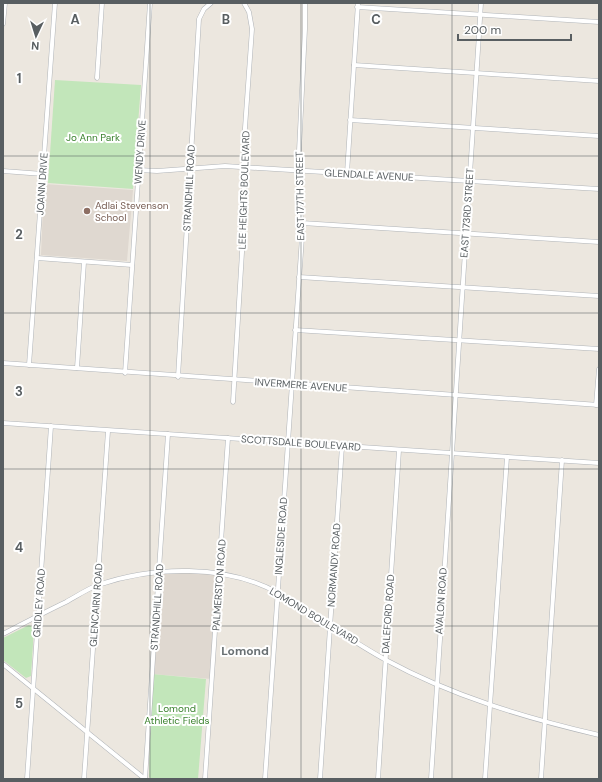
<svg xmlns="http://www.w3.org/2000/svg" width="602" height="782" font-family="'DM Sans',sans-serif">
	<rect width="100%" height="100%" fill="#ece7df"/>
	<g fill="#dfd8d0">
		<polygon points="44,184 133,190 127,261 41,255"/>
		<polygon points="162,571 220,575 212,679 152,674 159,572"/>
	</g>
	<g fill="#c2e6ba">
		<polygon points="55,80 141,85 133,189 48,183"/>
		<polygon points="29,625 34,628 31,676 26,678 3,660 3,638"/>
		<polygon points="152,674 206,679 198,779 152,779 149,777"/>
	</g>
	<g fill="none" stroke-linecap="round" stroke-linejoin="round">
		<defs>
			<g id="minor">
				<polyline points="357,7 599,22"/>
				<polyline points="3,24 5,3"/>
				<polyline points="354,65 599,81"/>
				<polyline points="97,78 102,3"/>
				<polyline points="350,120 599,136"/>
				<polyline points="139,170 157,171 225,166 599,189"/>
				<polyline points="3,171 43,174"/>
				<polyline points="347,173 358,3"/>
				<polyline points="302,223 599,242"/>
				<polyline points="37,258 132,265"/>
				<polyline points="299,277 599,296"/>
				<polyline points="295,330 599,349"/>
				<polyline points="3,363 599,405"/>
				<polyline points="29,365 55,3"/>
				<polyline points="77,368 84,262"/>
				<polyline points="125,373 150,3"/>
				<polyline points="178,377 199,19 204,9 211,3"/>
				<polyline points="233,402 244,219 244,142 252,29 249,12 244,3"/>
				<polyline points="596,405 599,369"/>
				<polyline points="3,423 599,463"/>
				<path d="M3,634C24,623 45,612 66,602C77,596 87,589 98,585C153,566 226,564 278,593C315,614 349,640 386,660C452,696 526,718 599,735"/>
				<polyline points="3,664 145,779"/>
				<polyline points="27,779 51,426"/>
				<polyline points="84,779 108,431"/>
				<polyline points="145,779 168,434"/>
				<polyline points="205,779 228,438"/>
				<polyline points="265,779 302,237 298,171 305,29 305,3"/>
				<polyline points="320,779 342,446"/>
				<polyline points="378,779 399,450"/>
				<polyline points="431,779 481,3"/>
				<polyline points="485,779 507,457"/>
				<polyline points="541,779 562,460"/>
			</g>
		</defs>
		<use href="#minor" stroke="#b0b4b8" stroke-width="5"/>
		<use href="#minor" stroke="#fff" stroke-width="4"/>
	</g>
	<path fill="none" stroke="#585e61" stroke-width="1" stroke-opacity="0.55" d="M150,3V779M301,3V779M452,3V779M3,156H599M3,313H599M3,469H599M3,626H599"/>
	<circle fill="#8d6e63" stroke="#fff" stroke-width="1.5" cx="87" cy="211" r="4"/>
	<g text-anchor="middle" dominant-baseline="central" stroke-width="4" stroke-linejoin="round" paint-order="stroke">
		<g font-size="10" fill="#3b822f" stroke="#fff">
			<text x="93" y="137">Jo Ann Park</text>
			<text x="177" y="708">Lomond<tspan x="177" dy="12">Athletic Fields</tspan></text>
		</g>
		<g font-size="10" fill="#585e61" stroke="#fff">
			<text transform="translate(140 152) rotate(-86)">WENDY DRIVE</text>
			<text transform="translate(369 175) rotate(3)">GLENDALE AVENUE</text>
			<text transform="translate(42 184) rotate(-86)">JOANN DRIVE</text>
			<text transform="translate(189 188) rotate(-87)">STRANDHILL ROAD</text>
			<text transform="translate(244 190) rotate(-88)">LEE HEIGHTS BOULEVARD</text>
			<text transform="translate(300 196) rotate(-91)">EAST 177TH STREET</text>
			<text transform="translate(467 213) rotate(-86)">EAST 173RD STREET</text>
			<text transform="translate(301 385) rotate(4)">INVERMERE AVENUE</text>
			<text transform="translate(301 443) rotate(4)">SCOTTSDALE BOULEVARD</text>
			<text transform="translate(281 536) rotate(-86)">INGLESIDE ROAD</text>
			<text transform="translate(334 565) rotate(-86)">NORMANDY ROAD</text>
			<text transform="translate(219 585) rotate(-86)">PALMERSTON ROAD</text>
			<text transform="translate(441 601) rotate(-86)">AVALON ROAD</text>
			<text transform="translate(39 603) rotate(-86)">GRIDLEY ROAD</text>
			<text transform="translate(96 605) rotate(-86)">GLENCAIRN ROAD</text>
			<text transform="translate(157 607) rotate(-86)">STRANDHILL ROAD</text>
			<text transform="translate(388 614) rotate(-86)">DALEFORD ROAD</text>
			<text transform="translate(314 616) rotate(31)">LOMOND BOULEVARD</text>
		</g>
		<g font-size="10" fill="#785e54" stroke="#fff" text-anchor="start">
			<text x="95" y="205">Adlai Stevenson<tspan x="95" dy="12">School</tspan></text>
		</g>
		<g font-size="12" font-weight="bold" fill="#697073" stroke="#fff">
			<text x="245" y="651">Lomond</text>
		</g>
	</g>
	<g font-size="13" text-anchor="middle" font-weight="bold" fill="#585e61" stroke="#fff" stroke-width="4" stroke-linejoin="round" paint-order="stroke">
		<text x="75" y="24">A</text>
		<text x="226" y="24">B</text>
		<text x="376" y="24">C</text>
		<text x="19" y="83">1</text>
		<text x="19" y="239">2</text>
		<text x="19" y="396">3</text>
		<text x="19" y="552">4</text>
		<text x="19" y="708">5</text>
	</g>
	<rect width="602" height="782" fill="none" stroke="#585e61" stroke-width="8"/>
	<g transform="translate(36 36) rotate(184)" stroke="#ffffff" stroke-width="3" paint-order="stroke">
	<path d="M0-3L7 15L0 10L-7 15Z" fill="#585e61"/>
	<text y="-6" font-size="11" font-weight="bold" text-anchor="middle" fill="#585e61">N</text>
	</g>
	<path d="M458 34v6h113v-6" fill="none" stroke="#585e61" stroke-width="2"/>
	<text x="464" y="34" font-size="12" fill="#585e61" stroke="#ffffff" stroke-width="3" paint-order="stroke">200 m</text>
</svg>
